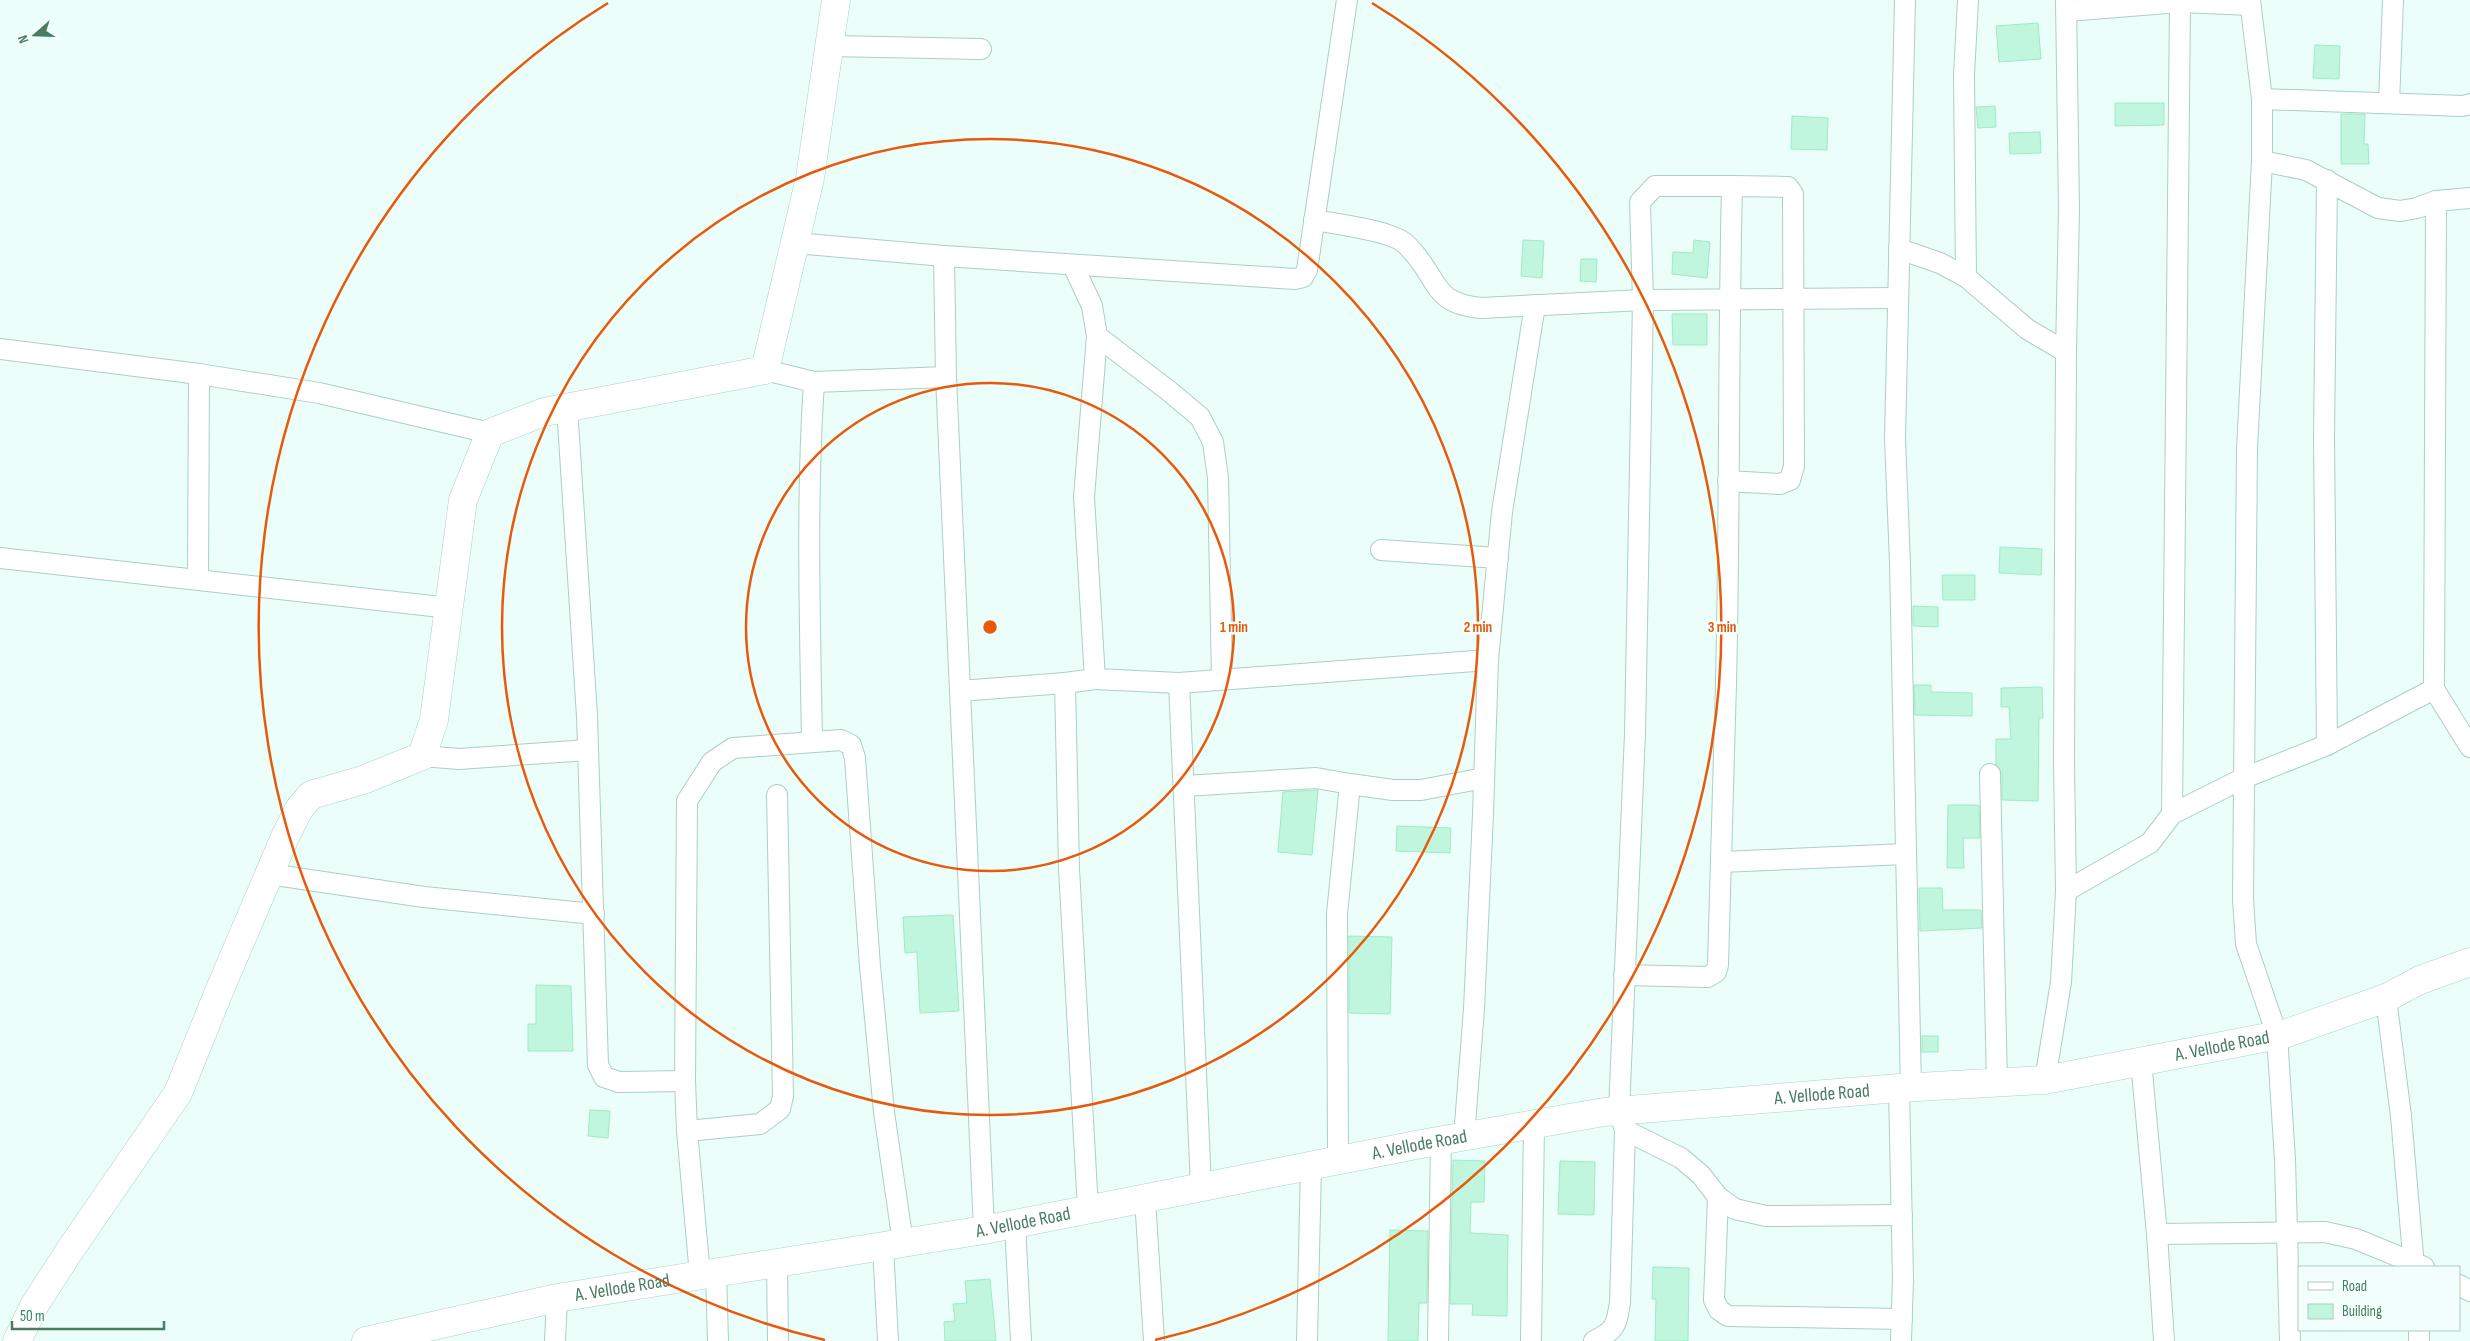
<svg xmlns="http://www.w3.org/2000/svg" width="2470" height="1341" font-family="'Sofia Sans Condensed',sans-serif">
	<rect width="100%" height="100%" fill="#ebfef9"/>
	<g fill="#c0f6dd" stroke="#9feac7">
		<polygon points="2038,23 2041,59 1999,62 1996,26"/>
		<polygon points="2315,45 2340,46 2339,79 2313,78"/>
		<polygon points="2115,103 2164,103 2164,125 2115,126"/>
		<polygon points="1995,106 1996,127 1978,128 1976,107"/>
		<polygon points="2341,114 2365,114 2364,144 2368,144 2369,164 2341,164"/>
		<polygon points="1792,116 1828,118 1827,150 1791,149"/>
		<polygon points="2040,132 2041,153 2010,154 2009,133"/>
		<polygon points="1523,240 1544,241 1542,278 1521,276"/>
		<polygon points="1694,240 1710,242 1707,278 1672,274 1673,252 1693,253"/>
		<polygon points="1581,259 1597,259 1596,282 1580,281"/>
		<polygon points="1672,314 1707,314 1707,345 1673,345"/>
		<polygon points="2000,547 2042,549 2041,575 1999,573"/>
		<polygon points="1942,575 1975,575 1975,600 1943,600"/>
		<polygon points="1913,606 1938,607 1938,627 1913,626"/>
		<polygon points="1914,685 1931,685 1931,692 1972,693 1972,716 1915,715"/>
		<polygon points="2042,687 2043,718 2039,718 2038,801 2002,800 2002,773 1996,764 1996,739 2011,739 2009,707 2001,707 2001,688"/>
		<polygon points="1318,790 1312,855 1278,852 1283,792"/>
		<polygon points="1948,805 1979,805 1980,838 1963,838 1964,868 1947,868"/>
		<polygon points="1397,826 1451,828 1450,853 1396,851"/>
		<polygon points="1919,888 1942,888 1943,910 1981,910 1982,928 1920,931"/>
		<polygon points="953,915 959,1011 920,1013 917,952 905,953 903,917"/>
		<polygon points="1349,936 1392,937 1390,1014 1349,1013"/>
		<polygon points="536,985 571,986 573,1051 528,1051 528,1024 536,1024"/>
		<rect x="1922" y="1036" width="16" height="16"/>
		<polygon points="590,1110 610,1111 608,1138 588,1136"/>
		<polygon points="1453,1160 1485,1161 1484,1202 1471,1202 1470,1233 1508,1235 1507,1316 1472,1315 1473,1304 1450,1304"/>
		<polygon points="1560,1161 1595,1162 1594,1215 1558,1214"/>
		<polygon points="1390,1230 1428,1231 1427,1303 1419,1303 1418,1341 1388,1341"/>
		<polygon points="1653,1267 1689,1268 1688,1341 1655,1341 1656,1299 1652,1299"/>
		<polygon points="990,1279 996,1341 945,1341 944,1322 955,1321 953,1304 967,1303 965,1281"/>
	</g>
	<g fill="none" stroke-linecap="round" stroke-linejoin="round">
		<defs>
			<g id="street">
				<polyline points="1905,0 1895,439 1900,563 1911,1088"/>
				<polyline points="2250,0 2262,99 2262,161 2247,449 2243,899 2246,944 2277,1035 2285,1160 2290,1341"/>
				<polyline points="2067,11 2180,2 2250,5"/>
				<polyline points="829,46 981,49"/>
				<polyline points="2262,99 2463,106 2470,104"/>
				<polyline points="2389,103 2393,0"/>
				<polyline points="2262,161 2306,170 2378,208 2400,211 2417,208 2436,201 2470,198"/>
				<polyline points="2327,180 2324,437 2327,745"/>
				<polyline points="1732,186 1655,186 1640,202 1643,300 1635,734 1619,1111 1625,1130 1681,1158 1701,1175 1718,1197 1735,1209 1766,1216 1902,1215"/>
				<path d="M1314,220C1335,224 1387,230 1403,242C1407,244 1411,250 1414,253C1440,283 1433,303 1481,308L1643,300L1898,298"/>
				<polyline points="795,243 944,256 1295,279 1303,277 1307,270 1347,0"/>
				<polyline points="1899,249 1940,263 1966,277 2027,329 2066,352"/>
				<polyline points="944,256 946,377 984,1230"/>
				<polyline points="1073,265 1092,306 1097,336 1084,497 1095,679 1065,683 1069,869 1088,1209"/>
				<polyline points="1966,277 1964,75 1968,0"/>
				<polyline points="1097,336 1169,391 1200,417 1213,442 1218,478 1222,678"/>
				<polyline points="0,349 199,374 319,393 490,433"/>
				<path d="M765,370L814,382C806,501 810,622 812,742"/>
				<polyline points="814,382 946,377"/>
				<polyline points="567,407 587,716 598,1065 604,1077 619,1082 685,1081"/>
				<polyline points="1381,550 1498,558"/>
				<polyline points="0,558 450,608"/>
				<polyline points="198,579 199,374"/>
				<polyline points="1095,679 1179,683 1488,660"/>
				<polyline points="1179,683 1201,1187"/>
				<polyline points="2434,689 2470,747"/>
				<polyline points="960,691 1065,683"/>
				<polyline points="422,756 459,759 588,750"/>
				<polyline points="1990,774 1997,1083"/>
				<polyline points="1184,786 1316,778 1350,784"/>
				<polyline points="2172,814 2180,2"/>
				<polyline points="1721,862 1906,854"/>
				<polyline points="269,874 424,897 594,914"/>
				<polyline points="2066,891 2150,843 2172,814 2244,778 2327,745 2434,689 2436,201"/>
				<path d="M1624,975L1708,977L1716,972L1718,965C1721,871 1724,777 1726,683C1730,517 1728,351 1732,186L1788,187L1793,194L1794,466L1790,480L1780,484L1728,481"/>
				<polyline points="2386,998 2401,1116 2414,1267"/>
				<polyline points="2141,1061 2157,1234 2164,1341"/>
				<polyline points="2045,1080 2061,982 2066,891 2064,762 2066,352 2069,209 2066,0"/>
				<polyline points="1899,1088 1903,1279 1901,1341"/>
				<polyline points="687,1131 760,1124 780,1109 783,1096 777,795"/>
				<polyline points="1464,1137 1474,1009 1483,814 1488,660 1502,512 1535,305"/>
				<polyline points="1338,1160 1337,914 1350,784 1393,790 1421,790 1484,778"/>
				<polyline points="1718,1197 1714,1300 1719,1310 1728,1316 1902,1319"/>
				<polyline points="1145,1198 1154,1341"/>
				<polyline points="1015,1224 1021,1341"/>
				<polyline points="2157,1234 2325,1232 2356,1239 2424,1267"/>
				<polyline points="883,1246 888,1341"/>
				<polyline points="777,1263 778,1341"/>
				<polyline points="716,1272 718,1341"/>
				<polyline points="700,1275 687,1131 685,1081 687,801 712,762 733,748 841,740 851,745 855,758 870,966 884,1112 903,1243"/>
				<polyline points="2459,1285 2470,1291"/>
				<polyline points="2419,1330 2419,1341"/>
				<polyline points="555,1341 557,1298"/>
				<polyline points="1307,1341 1311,1166"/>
				<polyline points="1438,1341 1441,1141"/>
				<polyline points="1531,1341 1534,1124"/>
				<path d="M1594,1341C1616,1330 1616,1326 1620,1303L1625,1130"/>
			</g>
			<g id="secondary">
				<polyline points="17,1341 34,1306 68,1253 178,1093 220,989 285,837 299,809 311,795 363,780 422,756 434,720 463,500 490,433 544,412 765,370 810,178 836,0"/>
				<path id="s1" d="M366,1341L557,1298L984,1230L1421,1144L1604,1112L1899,1088L2045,1080L2284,1034L2386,998L2420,980L2470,962"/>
			</g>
		</defs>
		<use href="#street" stroke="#abd0c1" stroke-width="22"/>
		<use href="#secondary" stroke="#a9d3c2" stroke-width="29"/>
		<use href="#street" stroke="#fff" stroke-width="20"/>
		<use href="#secondary" stroke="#fff" stroke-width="28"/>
	</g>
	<g fill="none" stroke="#e8590c" stroke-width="2.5">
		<circle cx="990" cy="627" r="244"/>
		<circle cx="990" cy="627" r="488"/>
		<path d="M825 1340A732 732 0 0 1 608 3M1372 3A732 732 0 0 1 1155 1340"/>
	</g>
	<g text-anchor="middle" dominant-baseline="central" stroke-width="5" stroke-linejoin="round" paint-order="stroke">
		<g font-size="19" fill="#4a7c64" stroke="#f3fffc">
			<text stroke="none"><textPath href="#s1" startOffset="1882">A. Vellode Road</textPath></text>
			<text stroke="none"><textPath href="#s1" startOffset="1478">A. Vellode Road</textPath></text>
			<text stroke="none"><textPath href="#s1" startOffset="1072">A. Vellode Road</textPath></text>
			<text stroke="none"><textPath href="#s1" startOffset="668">A. Vellode Road</textPath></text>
			<text stroke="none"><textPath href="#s1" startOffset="262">A. Vellode Road</textPath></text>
		</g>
	</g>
	<circle cx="990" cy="627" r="8" fill="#e8590c" stroke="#f3fffc" stroke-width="2.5"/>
	<g font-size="15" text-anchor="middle" font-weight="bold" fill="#e8590c" stroke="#f3fffc" stroke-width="5" stroke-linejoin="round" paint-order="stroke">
		<text x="1234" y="632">1 min</text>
		<text x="1478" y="632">2 min</text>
		<text x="1722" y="632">3 min</text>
	</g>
	<rect x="2298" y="1266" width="162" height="65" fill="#f3fffc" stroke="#afcbbf"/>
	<rect x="2308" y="1282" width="25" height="8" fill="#ffffff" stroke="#afcbbf"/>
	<text x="2342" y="1291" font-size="15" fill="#4a7c64">Road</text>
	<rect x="2308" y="1304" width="25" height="15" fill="#c0f6dd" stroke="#afcbbf"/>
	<text x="2342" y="1316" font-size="15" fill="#4a7c64">Building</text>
	<g transform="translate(35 35) rotate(250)" stroke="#f3fffc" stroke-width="4" paint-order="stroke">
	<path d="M0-4L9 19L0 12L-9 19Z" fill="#4a7c64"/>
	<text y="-8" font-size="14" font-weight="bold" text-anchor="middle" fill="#4a7c64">N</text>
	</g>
	<path d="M12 1321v8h152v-8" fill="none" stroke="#4a7c64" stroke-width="2.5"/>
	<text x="20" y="1321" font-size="15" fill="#4a7c64" stroke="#f3fffc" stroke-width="4" paint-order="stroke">50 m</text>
</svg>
